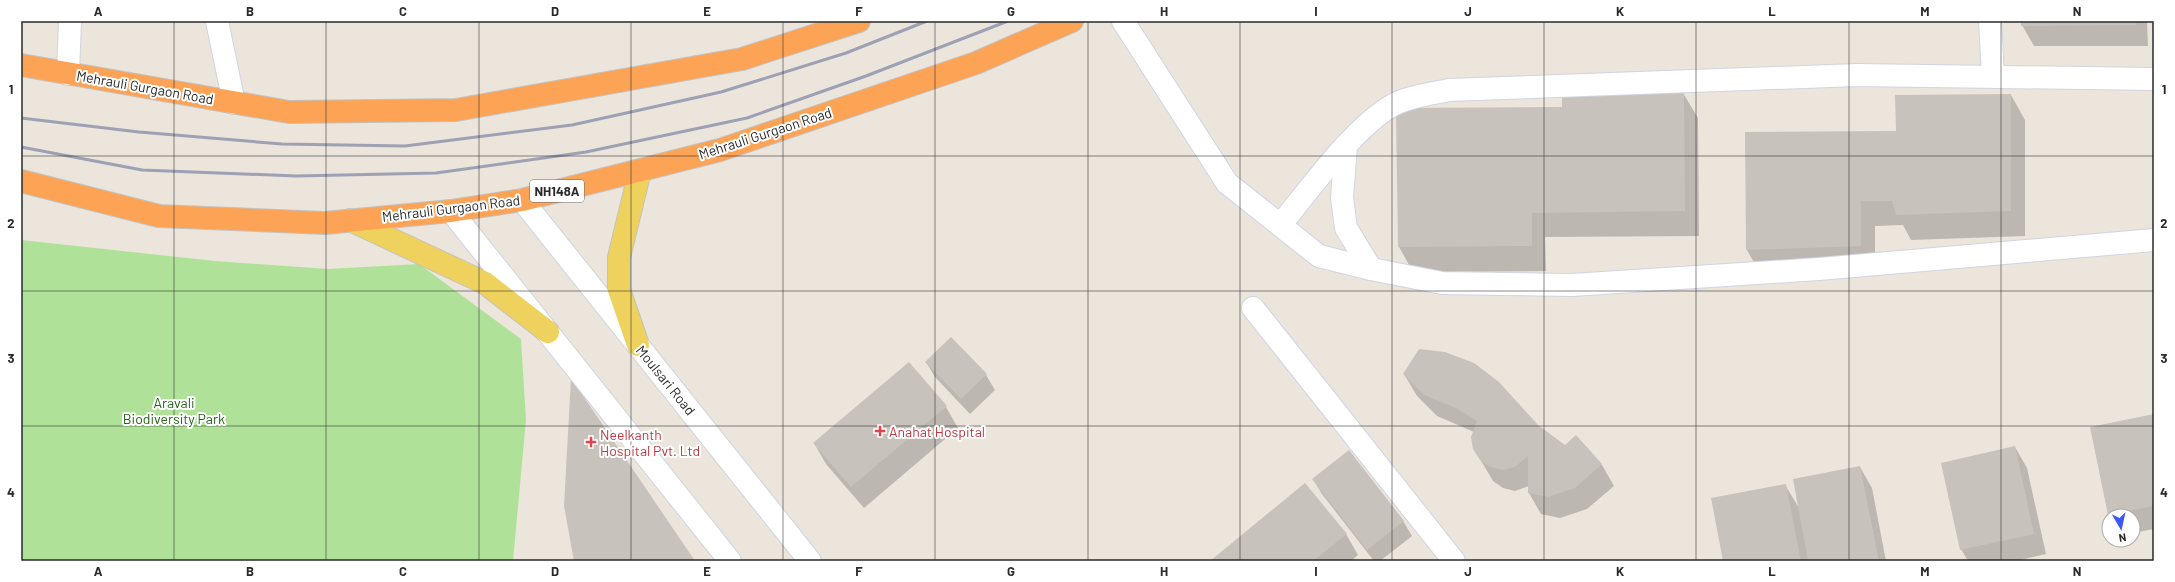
<svg xmlns="http://www.w3.org/2000/svg" width="2175" height="582" font-family="Barlow,sans-serif">
	<rect width="100%" height="100%" fill="#ece5dc"/>
	<polygon fill="#afe298" points="21,240 215,261 328,269 419,264 521,339 526,420 513,561 21,561"/>
	<g fill="#0003">
		<polygon points="2022,21 2147,21 2148,46 2034,46 2022,25"/>
		<polygon points="1683,93 1698,118 1699,236 1545,237 1546,271 1413,272 1399,247 1398,109 1563,108"/>
		<polygon points="2011,95 2025,120 2025,236 1911,240 1903,225 1875,226 1875,270 1761,275 1747,250 1746,133 1897,132"/>
		<polygon points="926,362 986,375 995,390 970,414 935,377"/>
		<polygon points="909,363 946,407 958,428 864,508 826,464 814,443"/>
		<polygon points="1404,374 1537,426 1565,447 1576,436 1602,465 1614,486 1587,509 1560,518 1541,514 1529,493 1529,486 1515,491 1503,488 1493,481 1474,449 1474,432 1437,416 1417,396"/>
		<polygon points="2154,415 2154,529 2133,533 2133,516 2109,515"/>
		<polygon points="2015,447 2027,468 2046,554 2016,561 1968,561 1961,549"/>
		<polygon points="1860,467 1872,488 1886,561 1724,561 1785,485 1799,508"/>
		<polygon points="1313,479 1403,521 1412,536 1380,561 1374,561 1322,494"/>
		<polygon points="1346,534 1358,555 1351,561 1211,561"/>
	</g>
	<g fill="#c7c2bb">
		<polygon points="2021,21 2136,21 2136,25 2021,26"/>
		<polygon points="1684,92 1685,211 1532,213 1532,246 1398,247 1396,108 1562,107 1562,93"/>
		<polygon points="2011,94 2011,211 1896,215 1892,201 1861,201 1861,246 1746,250 1745,132 1896,131 1895,95"/>
		<polygon points="951,337 987,374 961,399 925,362"/>
		<polygon points="1419,349 1445,352 1474,363 1499,382 1538,425 1565,445 1576,435 1602,464 1575,488 1548,497 1528,493 1528,456 1515,467 1503,470 1490,467 1480,460 1473,449 1471,437 1477,421 1458,409 1424,395 1403,374"/>
		<polygon points="909,362 947,406 851,487 813,443"/>
		<polygon points="571,378 695,561 574,561 564,506"/>
		<polygon points="2154,414 2154,506 2108,515 2090,427"/>
		<polygon points="2015,446 2034,534 1960,550 1941,463"/>
		<polygon points="1349,450 1404,521 1367,550 1312,479"/>
		<polygon points="1860,466 1879,561 1808,561 1793,479"/>
		<polygon points="1305,483 1347,534 1313,561 1210,561"/>
		<polygon points="1786,484 1801,561 1723,561 1711,498"/>
	</g>
	<g fill="none" stroke-linecap="round" stroke-linejoin="round">
		<defs>
			<g id="minor">
				<polyline points="217,21 234,103"/>
				<polyline points="1123,21 1227,183 1319,256 1371,269 1442,283 1572,285 1819,269 2154,240"/>
				<polyline points="1990,21 1993,76"/>
				<polyline points="68,74 70,21"/>
				<polyline points="1346,145 1342,198 1346,228 1371,269"/>
				<polyline points="522,200 810,561"/>
				<polyline points="451,211 730,561"/>
				<path d="M1281,224C1310,189 1354,127 1393,105C1410,96 1431,94 1449,90L1857,75L2153,79"/>
				<polyline points="1253,308 1454,561"/>
			</g>
			<g id="major">
				<polyline points="350,220 485,283 548,332"/>
				<polyline points="638,345 619,290 619,257 640,171"/>
			</g>
			<g id="highway">
				<polyline points="21,65 289,112 456,110 742,59 859,21"/>
				<polyline points="21,181 159,216 325,223 451,211 522,200 720,150 976,63 1072,21"/>
			</g>
		</defs>
		<use href="#minor" stroke="#d1d4e2" stroke-width="24"/>
		<use href="#major" stroke="#c3c3c3" stroke-width="24"/>
		<use href="#highway" stroke="#c3c3c3" stroke-width="24"/>
		<use href="#minor" stroke="#fff" stroke-width="22"/>
		<use href="#major" stroke="#efd25d" stroke-width="22"/>
		<use href="#highway" stroke="#fda356" stroke-width="22"/>
		<g stroke="#9ea1b4" stroke-width="3">
			<polyline points="21,118 139,132 282,144 405,146 572,125 721,92 846,53 927,21"/>
			<polyline points="21,147 142,170 296,176 436,173 586,152 747,118 866,76 1008,21"/>
		</g>
	</g>
	<path fill="none" stroke="#2a2a2a" stroke-width="1" stroke-opacity="0.55" d="M174,21V561M326,21V561M479,21V561M631,21V561M783,21V561M935,21V561M1088,21V561M1240,21V561M1392,21V561M1544,21V561M1696,21V561M1849,21V561M2001,21V561M21,156H2154M21,291H2154M21,426H2154"/>
	<g fill="#e0444e" stroke="#fff" stroke-width="1.5">
		<path d="M878 425h4v4h4v4h-4v4h-4v-4h-4v-4h4z"/>
		<path d="M589 436h4v4h4v4h-4v4h-4v-4h-4v-4h4z"/>
	</g>
	<g text-anchor="middle" dominant-baseline="central" stroke-width="4" stroke-linejoin="round" paint-order="stroke">
		<rect fill="#fff" stroke="#6a6a6a" stroke-width="1" x="530" y="180" width="54" height="22" rx="3"/>
		<g font-size="13" font-weight="bold" fill="#2a2a2a">
			<text x="557" y="191">NH148A</text>
		</g>
		<g font-size="14" fill="#2a2a2a" stroke="#fff">
			<text transform="translate(145 87) rotate(10)">Mehrauli Gurgaon Road</text>
			<text transform="translate(765 133) rotate(-18)">Mehrauli Gurgaon Road</text>
			<text transform="translate(451 208) rotate(-7)">Mehrauli Gurgaon Road</text>
			<text transform="translate(666 380) rotate(51)">Moulsari Road</text>
		</g>
		<g font-size="14" fill="#28661a" stroke="#fff">
			<text x="174" y="402">Aravali<tspan x="174" dy="16">Biodiversity Park</tspan></text>
		</g>
		<g font-size="14" fill="#be3a42" stroke="#fff" text-anchor="start">
			<text x="889" y="431">Anahat Hospital</text>
			<text x="600" y="434">Neelkanth<tspan x="600" dy="16">Hospital Pvt. Ltd</tspan></text>
		</g>
	</g>
	<rect width="2175" height="582" fill="none" stroke="#ffffff" stroke-width="44"/>
	<g transform="translate(2121 528) rotate(171)"><circle r="19" fill="#ffffff" stroke="#aaaaaa"/>
	<path d="M0-3L7 15L0 10L-7 15Z" fill="#3c59f8"/>
	<text y="-6" font-size="11" font-weight="bold" text-anchor="middle" fill="#2a2a2a">N</text>
	</g>
	<rect x="22" y="22" width="2131" height="538" fill="none" stroke="#2a2a2a" stroke-width="1.5"/>
	<g font-size="13" text-anchor="middle" font-weight="bold" fill="#2a2a2a">
		<text x="98" y="16">A</text>
		<text x="250" y="16">B</text>
		<text x="403" y="16">C</text>
		<text x="555" y="16">D</text>
		<text x="707" y="16">E</text>
		<text x="859" y="16">F</text>
		<text x="1011" y="16">G</text>
		<text x="1164" y="16">H</text>
		<text x="1316" y="16">I</text>
		<text x="1468" y="16">J</text>
		<text x="1620" y="16">K</text>
		<text x="1772" y="16">L</text>
		<text x="1925" y="16">M</text>
		<text x="2077" y="16">N</text>
		<text x="11" y="94">1</text>
		<text x="2164" y="94">1</text>
		<text x="11" y="228">2</text>
		<text x="2164" y="228">2</text>
		<text x="11" y="363">3</text>
		<text x="2164" y="363">3</text>
		<text x="11" y="497">4</text>
		<text x="2164" y="497">4</text>
		<text x="98" y="576">A</text>
		<text x="250" y="576">B</text>
		<text x="403" y="576">C</text>
		<text x="555" y="576">D</text>
		<text x="707" y="576">E</text>
		<text x="859" y="576">F</text>
		<text x="1011" y="576">G</text>
		<text x="1164" y="576">H</text>
		<text x="1316" y="576">I</text>
		<text x="1468" y="576">J</text>
		<text x="1620" y="576">K</text>
		<text x="1772" y="576">L</text>
		<text x="1925" y="576">M</text>
		<text x="2077" y="576">N</text>
	</g>
</svg>
